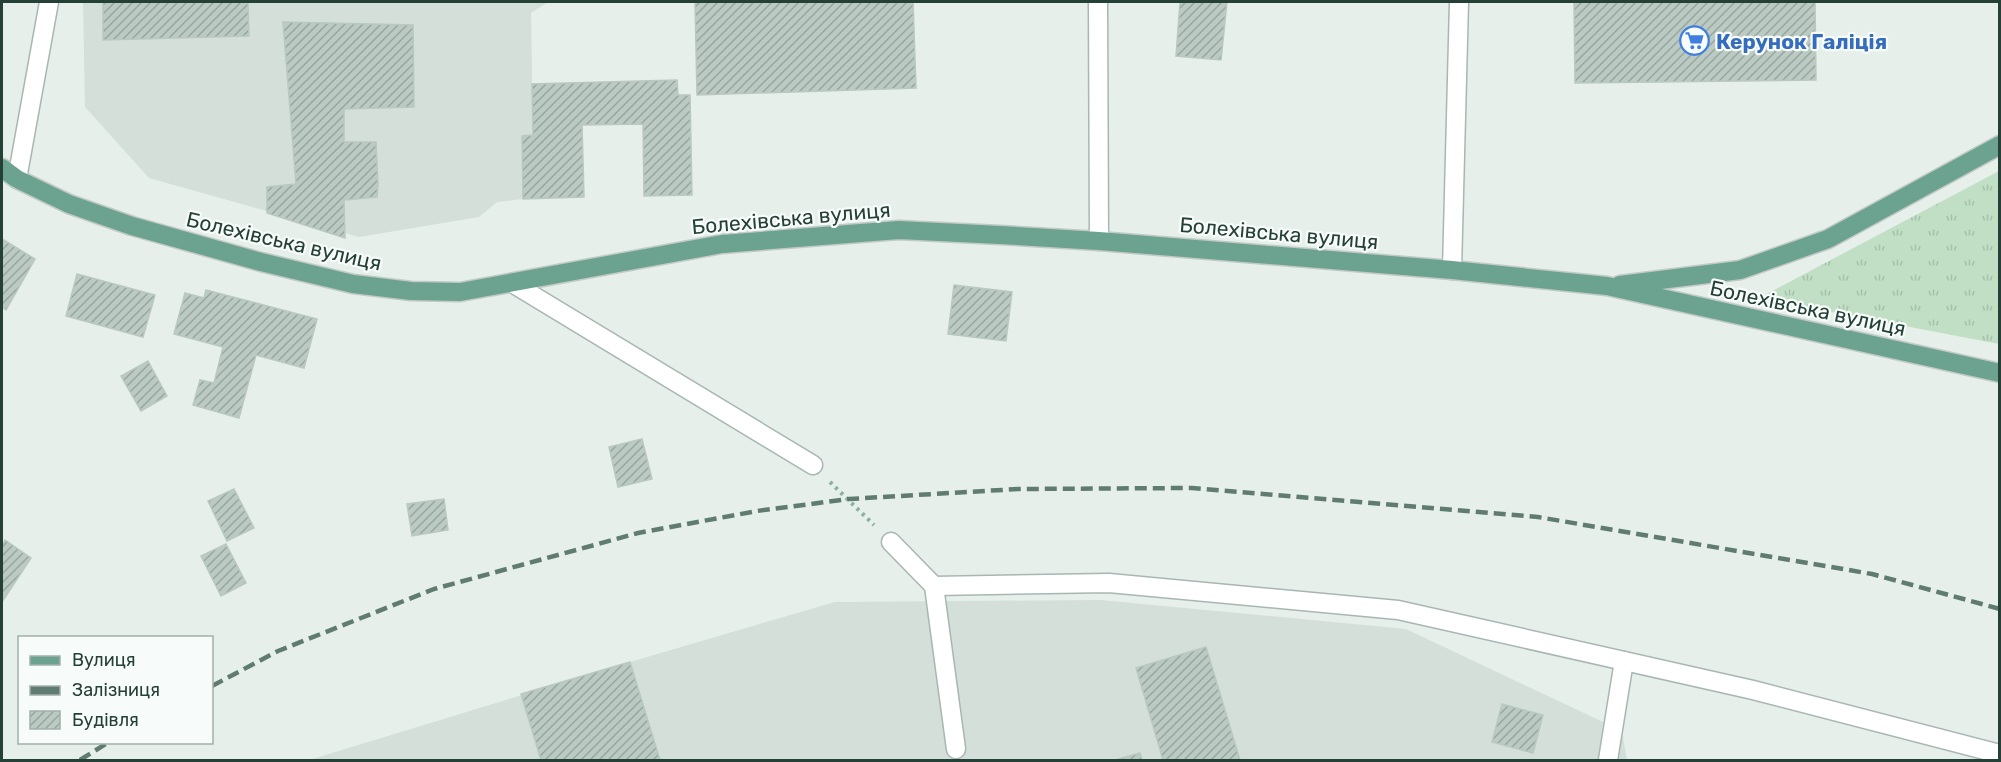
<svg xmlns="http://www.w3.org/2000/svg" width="2001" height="762" font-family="Rubik,sans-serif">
	<defs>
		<pattern id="grass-tufts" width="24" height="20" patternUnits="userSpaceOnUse" patternTransform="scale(1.5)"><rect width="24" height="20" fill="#c0dfc5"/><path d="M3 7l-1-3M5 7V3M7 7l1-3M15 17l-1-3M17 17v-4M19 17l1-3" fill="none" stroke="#a5c1aa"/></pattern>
		<pattern id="building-hatch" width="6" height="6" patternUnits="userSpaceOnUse" patternTransform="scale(1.5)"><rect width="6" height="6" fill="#bbcac3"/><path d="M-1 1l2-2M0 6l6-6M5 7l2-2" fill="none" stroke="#98a69f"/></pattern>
	</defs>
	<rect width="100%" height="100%" fill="#e6efea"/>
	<g fill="#d4dfd9">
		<polygon points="83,2 548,2 531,13 533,135 522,136 523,199 497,202 479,217 359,237 149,178 85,107"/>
		<polygon points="1100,600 1406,629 1622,731 1627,760 309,760 630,662 835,602"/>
	</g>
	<polygon fill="url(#grass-tufts)" points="1999,171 1999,344 1759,298"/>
	<g fill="url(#building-hatch)" stroke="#b9c8c0" stroke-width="1.5">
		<polygon points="103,2 248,2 249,36 103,40"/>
		<polygon points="695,2 913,2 916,88 697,95"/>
		<polygon points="1180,2 1227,2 1221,60 1176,56"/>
		<polygon points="1574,2 1815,2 1816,80 1575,83"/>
		<polygon points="283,22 413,25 414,107 344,109 344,142 376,142 378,184 377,197 344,200 345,238 267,213 267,187 296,184"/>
		<polygon points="677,80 678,95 690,95 692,195 644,196 643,124 582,125 584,197 523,199 522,136 533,135 532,84"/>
		<polygon points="2,239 35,259 6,310 2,307"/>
		<polygon points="77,274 155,295 143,337 66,316"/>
		<polygon points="954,285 1012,292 1006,341 948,334"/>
		<polygon points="206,290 317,319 304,368 256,355 239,418 193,405 200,380 214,383 223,347 174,334 185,293 204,298"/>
		<polygon points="148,361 167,396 141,411 121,376"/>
		<polygon points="642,439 652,479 618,487 609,447"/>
		<polygon points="234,489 254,528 227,541 208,501"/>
		<polygon points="444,499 448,530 412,536 407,504"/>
		<polygon points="5,540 31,558 2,602 2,546"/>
		<polygon points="226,544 246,583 221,596 201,556"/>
		<polygon points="1206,647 1240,760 1163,760 1136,668"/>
		<polygon points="630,662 660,760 541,760 521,694"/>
		<polygon points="1502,704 1543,715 1533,753 1492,742"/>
		<polygon points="1140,753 1142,760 1115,760"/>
	</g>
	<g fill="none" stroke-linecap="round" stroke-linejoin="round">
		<defs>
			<g id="minor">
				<polyline points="1098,2 1099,241"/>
				<polyline points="17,179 49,2"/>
				<polyline points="1452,270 1459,2"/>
				<polyline points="512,283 813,465"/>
				<polyline points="891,542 934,586 1109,583 1398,610 1753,690 2000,754"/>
				<polyline points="934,586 956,749"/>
				<polyline points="1608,760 1624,661"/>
			</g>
			<g id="major">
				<polyline points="2,168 17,179 69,204 132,226 261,262 353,284 411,291 460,292 722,244 899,230 1000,235 1099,241 1452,270 1607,286 2000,373"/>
				<polyline points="1620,285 1740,270 1828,239 2000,145"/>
			</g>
		</defs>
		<use href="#minor" stroke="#a8b7b1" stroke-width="21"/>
		<use href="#major" stroke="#c2cac7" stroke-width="21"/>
		<polyline stroke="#87b1a0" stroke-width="4" stroke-dasharray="3 4.5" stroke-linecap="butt" points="830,482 874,525"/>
		<use href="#minor" stroke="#fff" stroke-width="18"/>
		<use href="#major" stroke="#6ca390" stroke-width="18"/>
		<g stroke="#607c72" stroke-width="4.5" stroke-dasharray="12 6" stroke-linecap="butt">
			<polyline points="212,686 278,651 434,589 638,533 757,511 849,499 1018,489 1192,488 1538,517 1872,574 2000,609"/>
			<polyline points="80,760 109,742"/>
		</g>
	</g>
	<defs>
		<symbol id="supermarket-ring" viewBox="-11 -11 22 22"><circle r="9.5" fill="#f7fbf9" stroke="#3f7fe0" stroke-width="1.5"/><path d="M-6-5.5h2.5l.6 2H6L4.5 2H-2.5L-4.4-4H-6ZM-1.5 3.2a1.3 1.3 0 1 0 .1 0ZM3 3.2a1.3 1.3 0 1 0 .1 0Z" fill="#3f7fe0"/></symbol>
	</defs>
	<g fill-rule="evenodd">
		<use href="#supermarket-ring" x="1678" y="24" width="33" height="33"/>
	</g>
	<g text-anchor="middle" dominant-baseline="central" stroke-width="4.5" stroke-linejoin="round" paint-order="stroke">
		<g font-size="21" font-weight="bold" fill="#366cbe" stroke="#f7fbf9" text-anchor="start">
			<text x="1716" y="41">Керунок Галіція</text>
		</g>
		<g font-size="21" fill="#254137" stroke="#f7fbf9">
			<text transform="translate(791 218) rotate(-5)">Болехівська вулиця</text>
			<text transform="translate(1279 233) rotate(5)">Болехівська вулиця</text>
			<text transform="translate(284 241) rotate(13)">Болехівська вулиця</text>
			<text transform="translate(1808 308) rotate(12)">Болехівська вулиця</text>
		</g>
	</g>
	<rect width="2001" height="762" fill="none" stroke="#254137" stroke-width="6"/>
	<rect x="18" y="636" width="195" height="108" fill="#f7fbf9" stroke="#a3b1ab" stroke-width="1.5"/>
	<rect x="30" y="656" width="30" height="9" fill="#6ca390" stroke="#a3b1ab" stroke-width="1.5"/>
	<text x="72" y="666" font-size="18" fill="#254137">Вулиця</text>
	<rect x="30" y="686" width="30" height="9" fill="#607c72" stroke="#a3b1ab" stroke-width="1.5"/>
	<text x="72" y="696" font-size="18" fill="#254137">Залізниця</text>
	<rect x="30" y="711" width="30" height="18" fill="url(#building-hatch)" stroke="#a3b1ab" stroke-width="1.5"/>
	<text x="72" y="726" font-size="18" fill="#254137">Будівля</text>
</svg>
